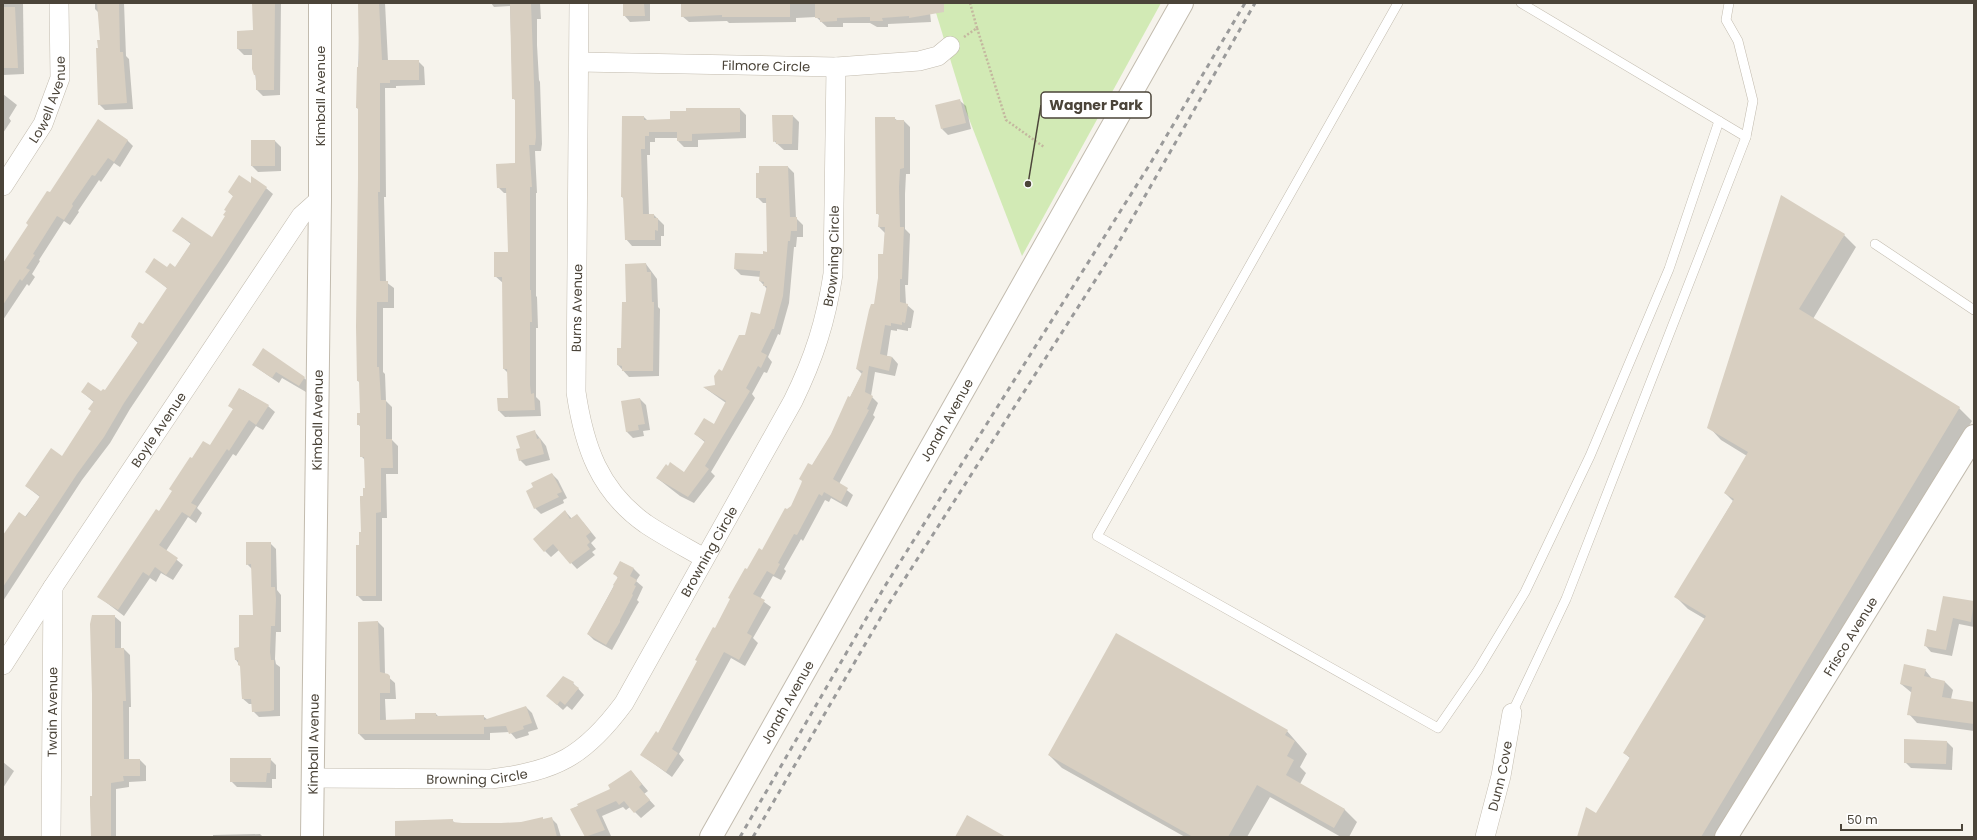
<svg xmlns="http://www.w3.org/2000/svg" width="1977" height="840" font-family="Poppins,sans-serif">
	<rect width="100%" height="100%" fill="#f6f3ec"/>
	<polygon fill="#d2eab5" points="933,3 1161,3 1022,256 966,111"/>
	<g fill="#0003">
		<polygon points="3,3 23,3 24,74 3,75"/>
		<polygon points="95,3 124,3 126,56 129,59 133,109 105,110 99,104 99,49 101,41 99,13 95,9"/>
		<polygon points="253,3 281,3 280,95 263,96 257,90 253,55 244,55 238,49 254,30"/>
		<polygon points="360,3 385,3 388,61 418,61 424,67 425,85 396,86 396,88 385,88 386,197 384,197 386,282 394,288 394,308 383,308 383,372 385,374 386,401 392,407 392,440 398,446 398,474 386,474 387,518 382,518 382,601 363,601 357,595 366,489 365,460 361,456 361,427 358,424 361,414 360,383 358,381 359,110 357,108"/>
		<polygon points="491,3 540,3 541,19 537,19 537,45 539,80 540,82 542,144 541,151 535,151 537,193 536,193 536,296 537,297 538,328 536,328 536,397 540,401 541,416 505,417 499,411 509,399 508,373 504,369 503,283 495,276 509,253 508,193 504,193 498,187 516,164 516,101 513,98 510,6 494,7"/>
		<polygon points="624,3 650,3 650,21 630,22 624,15"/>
		<polygon points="682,3 929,3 931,22 888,24 888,27 877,27 870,23 843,23 843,27 827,27 816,17 796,18 796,22 729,23 727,21 689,22 682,16"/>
		<polygon points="3,94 17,105 9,118 11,121 3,133"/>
		<polygon points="959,100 966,106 971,129 948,135 942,129"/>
		<polygon points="740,109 746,115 746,138 698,140 698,147 684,147 678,141 678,138 655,138 655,142 650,142 650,155 647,155 649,215 654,215 664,225 664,236 661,236 661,246 632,246 626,239 624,199 622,197 644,117 648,121 671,120"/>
		<polygon points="793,116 799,122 798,150 784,150 774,141"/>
		<polygon points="894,118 898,121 904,121 910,127 910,174 906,174 905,194 905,229 910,234 908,285 905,285 906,304 914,311 911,328 908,328 908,331 897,329 897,331 891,330 887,356 892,357 898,364 895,376 875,372 871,396 878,403 873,415 875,417 839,484 853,495 847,507 831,498 829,502 825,500 803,541 801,539 784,569 786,571 781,580 773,576 760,599 771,607 753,638 758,643 745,666 731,658 679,754 684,760 672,777 642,755 658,734 747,571 763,552 791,507 812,466 831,435 862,374 857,369 875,305 884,255 885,233 879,227 880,216 877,213"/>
		<polygon points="127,140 133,146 120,167 114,163 101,182 99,180 78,211 79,212 70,225 64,221 39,260 40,261 32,274 35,277 29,286 27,284 3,320 3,266 50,193"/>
		<polygon points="275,141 281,147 281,171 258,172 252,166"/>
		<polygon points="788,167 794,173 796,218 803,225 803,237 797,237 796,247 794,247 789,303 780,335 778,334 768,357 772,362 767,373 764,372 752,394 755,398 711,472 715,476 694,503 680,496 657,478 684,473 706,443 695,434 714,425 726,403 705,388 716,386 745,336 761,316 767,289 760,281 761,277 741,275 735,269 768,253 767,203 763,203 757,197"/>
		<polygon points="252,185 266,188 273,194 228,263 130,409 110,443 82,480 3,601 3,546 40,497 26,486 63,457 92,412 94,402 82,392 102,393 105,391 138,343 132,337 143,326 168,289 146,271 175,268 191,244 174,231 212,239 226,217 234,197 229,192"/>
		<polygon points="1844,235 1856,247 1813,319 1959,408 1972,421 1721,837 1578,837 1596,815 1630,758 1624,753 1705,619 1688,609 1676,597 1733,501 1725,493 1747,456 1721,440 1709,427"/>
		<polygon points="646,264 657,279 658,307 660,309 659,376 629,377 618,365"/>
		<polygon points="253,365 304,378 311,384 306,392 282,378 279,383"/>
		<polygon points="243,390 268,406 275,412 263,430 256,426 236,456 233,454 197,508 202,513 196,523 188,517 166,551 183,565 173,580 161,573 156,582 150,578 124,616 99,597 159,513 192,459 210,447 234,410 229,405"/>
		<polygon points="640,399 646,405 650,430 643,431 644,436 633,438 627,432 622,402"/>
		<polygon points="535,432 546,446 550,460 526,466 520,460"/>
		<polygon points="552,474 558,480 567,498 563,500 564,503 541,514 535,508"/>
		<polygon points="565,511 572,519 583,522 596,538 591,543 596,549 592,552 595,555 577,569 559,550 551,557 545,551"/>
		<polygon points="270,543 276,549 277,590 281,595 281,632 276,632 275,659 276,664 280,667 280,716 259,717 253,711 252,704 249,704 242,698 241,667 236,660 254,616 253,570 247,564"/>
		<polygon points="621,562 634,569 640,575 636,581 643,587 637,600 639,602 637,605 612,650 594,640 588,634 618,578 614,573"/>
		<polygon points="1944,597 1974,602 1974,627 1959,624 1952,656 1931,652 1925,645 1937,632"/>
		<polygon points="114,616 121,622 121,649 124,649 130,655 131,707 129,707 129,760 140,760 146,766 146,781 129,782 129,787 116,789 116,837 91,837 91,805 93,797"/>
		<polygon points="378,622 384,628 385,674 395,683 396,699 385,699 386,720 416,720 436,714 439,717 483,716 488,720 526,707 532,713 538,729 528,732 529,735 516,739 510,732 490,733 490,740 365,740 359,734"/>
		<polygon points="1925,670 1933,680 1945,682 1953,690 1951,699 1974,703 1974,731 1917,723 1909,714 1912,693 1901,684"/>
		<polygon points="573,683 584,695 572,710 567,706 563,710 554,702"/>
		<polygon points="1287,731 1307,754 1300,767 1306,773 1300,784 1344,809 1357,822 1349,837 1341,837 1270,797 1247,837 1185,837 1062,768 1049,755"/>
		<polygon points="1947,742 1953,748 1952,770 1911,768 1905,762"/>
		<polygon points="270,759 276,765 276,779 272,779 272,788 237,787 231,781"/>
		<polygon points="3,762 14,771 3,788"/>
		<polygon points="631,771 648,791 644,794 655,806 641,818 630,807 626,810 623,807 602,816 611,836 586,837 572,809 612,789"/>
		<polygon points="542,818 544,820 551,818 557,824 561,837 396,837 452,820 455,823 462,824 522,823"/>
		<polygon points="260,834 263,837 213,837 213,835"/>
	</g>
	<g fill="#d8cfc1">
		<polygon points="97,3 119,3 120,52 123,52 127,103 98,105 96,48 98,48 97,40 100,40"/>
		<polygon points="252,3 275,3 274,90 256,90 256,75 254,75 252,69 252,49 237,49 237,31 253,30"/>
		<polygon points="358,3 379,3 382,60 419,60 419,80 390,80 390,83 380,83 380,192 378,192 380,281 388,281 388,302 377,302 377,367 379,367 381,400 386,400 386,439 392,439 393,468 381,468 381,512 376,513 376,596 356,596 356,545 359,545 359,532 361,532 360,500 360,496 363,496 363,488 365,488 364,457 360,457 360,425 357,425 357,413 360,413 359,381 357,381 356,327 358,178 358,108 356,108 357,67 358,67 359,61"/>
		<polygon points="510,3 531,3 536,137 535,145 529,145 532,187 530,187 530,290 531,290 532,322 530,322 530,385 531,394 534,393 535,410 498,411 497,398 508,398 507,369 503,369 502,277 494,277 494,252 508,252 506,188 497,188 496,164 515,163 515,99 512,99"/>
		<polygon points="623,3 644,3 645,16 623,16"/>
		<polygon points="681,3 790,3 790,17 722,17 722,15 681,17"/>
		<polygon points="815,3 944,3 944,12 909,18 909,16 882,18 883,21 870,21 870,17 863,17 837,18 837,21 820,22 820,18 815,18"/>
		<polygon points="3,7 15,7 18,68 3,68"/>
		<polygon points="960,99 966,123 941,129 935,105"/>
		<polygon points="686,108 740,108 740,132 692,134 692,141 677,141 677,132 649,132 649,136 645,136 645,149 641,149 643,214 654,214 654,218 658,218 658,231 655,230 655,240 625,240 623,197 621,197 622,116 644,116 644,120 670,119 670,111 686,111"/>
		<polygon points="772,115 793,115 792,144 776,144 776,141 773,142"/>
		<polygon points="875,117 895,117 895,120 904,120 904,168 900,169 899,187 900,227 904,227 902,279 900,279 900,302 908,304 905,323 902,322 902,325 891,323 891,326 885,325 880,354 892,357 889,371 869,366 865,392 873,396 867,409 869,410 833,479 848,488 841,502 824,492 822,496 819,494 797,535 794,534 778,563 780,564 774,575 767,571 753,594 765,600 747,633 752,636 750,640 739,660 724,652 672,749 678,753 666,772 640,755 656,731 658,733 682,689 697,661 695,660 713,627 715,628 730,599 728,598 745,568 747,569 759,548 762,550 785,508 787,509 791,506 801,484 802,481 799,479 808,463 812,465 831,434 848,396 850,397 863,371 856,369 869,310 871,304 874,304 878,278 878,254 883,254 885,227 878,227 879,214 876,214"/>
		<polygon points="98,119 128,140 114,162 108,158 95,176 92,175 72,204 73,206 64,220 57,216 33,254 35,255 26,268 30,270 22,281 20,279 3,305 3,263 28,225 26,223 47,191 50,192"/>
		<rect x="251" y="140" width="24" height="26"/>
		<polygon points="759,166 788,166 790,217 797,217 797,231 791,231 790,241 788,241 783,296 774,329 772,329 761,352 767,355 761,368 758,366 746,388 750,391 705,466 709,469 688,497 656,478 666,464 668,466 670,462 684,472 705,441 694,434 704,418 714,424 726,401 703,387 715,385 714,376 719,369 722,371 739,335 745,335 751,312 760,314 767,286 763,286 764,282 759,281 760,271 734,269 735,253 763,254 763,251 767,252 766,198 756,198 756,173 759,173"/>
		<polygon points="239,175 251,183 251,176 267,187 222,257 124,403 104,437 77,474 3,587 3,535 19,512 26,517 40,496 25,486 51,448 62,456 91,411 88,409 94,401 81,392 88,382 101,391 103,389 105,390 138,342 131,337 132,334 139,322 143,324 167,288 145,272 154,258 167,267 170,263 175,267 191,243 172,231 182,217 212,237 225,216 223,215 226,211 224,210 233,196 228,192"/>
		<polygon points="1781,195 1845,234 1799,309 1960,407 1701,837 1577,837 1586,807 1596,813 1630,757 1623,753 1706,616 1674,597 1734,499 1724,493 1748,452 1707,428"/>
		<polygon points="646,263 647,272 651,272 652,302 654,302 653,371 622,371 622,366 617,365 617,348 621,348 622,302 626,302 625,264"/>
		<polygon points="263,348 305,377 299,386 276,372 272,378 252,365"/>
		<polygon points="239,388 269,405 256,425 249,420 229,451 227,449 191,503 197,506 190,517 182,512 159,545 178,558 166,575 155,567 149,576 143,572 118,610 97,597 156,509 159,511 172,491 169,489 190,457 192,458 203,441 210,445 233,409 228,406"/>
		<polygon points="640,398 645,424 638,425 639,430 626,432 621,401"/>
		<polygon points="535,430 537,439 540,438 544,454 519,461 516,449 520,448 516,436"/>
		<polygon points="552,473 562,492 557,494 559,497 534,509 526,491 533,487 531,483"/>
		<polygon points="565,510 570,519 577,514 591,532 586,536 590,542 587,545 590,549 570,564 553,544 544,552 533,539"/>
		<polygon points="246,542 271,542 271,587 275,587 276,599 275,626 271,626 270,652 271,660 274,660 274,710 270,711 252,712 251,699 242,699 240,666 238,665 238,660 235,660 234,648 239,647 239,615 253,615 251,564 246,565"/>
		<polygon points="620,561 634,568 630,576 637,580 634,585 636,586 632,594 633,595 631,599 620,620 620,622 606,645 587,634 614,586 613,585 618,577 613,574"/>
		<polygon points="1943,596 1974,601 1971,622 1953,618 1946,650 1924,646 1927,629 1936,631"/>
		<polygon points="92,615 115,615 115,648 124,648 126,701 123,701 124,759 140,759 140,776 123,776 124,781 111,783 111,837 91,837 90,805 90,796 92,796 92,694 90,624"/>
		<polygon points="378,621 380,672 388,674 390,676 390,693 380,693 380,720 415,719 415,713 436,713 436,716 484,715 484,720 526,706 532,723 523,726 524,729 509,734 506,726 484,727 484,734 358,734 358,622"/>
		<polygon points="1116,633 1288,730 1285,735 1295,741 1287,756 1294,760 1286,775 1345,809 1334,828 1257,785 1228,837 1193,837 1048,755"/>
		<polygon points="1904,664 1926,669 1924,676 1945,681 1942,697 1974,702 1974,724 1907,715 1912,687 1900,684"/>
		<polygon points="563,676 574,682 573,684 579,688 565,705 560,701 557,705 546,696"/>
		<polygon points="1904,739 1947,741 1946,764 1904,763"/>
		<polygon points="230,758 271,758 270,773 267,773 266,782 230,782"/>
		<polygon points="631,770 642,784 639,787 650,800 634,813 624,801 619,805 616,801 596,810 605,830 585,837 570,809 578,806 577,804 610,789 608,785"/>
		<polygon points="967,815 1006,837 955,837"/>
		<polygon points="543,817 543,819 552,817 557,837 395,837 395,821 453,819 453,822 462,823 501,823 521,822"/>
	</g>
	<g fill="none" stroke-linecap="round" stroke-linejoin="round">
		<defs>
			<g id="service">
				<polyline points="1398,3 1097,536 1438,728 1478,670 1525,592 1590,456 1669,269 1719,121"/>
				<polyline points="1521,3 1746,137"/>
				<polyline points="1875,244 1974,310"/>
				<polyline points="1512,713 1566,599 1746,137 1753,101 1738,41 1726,20 1729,3"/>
			</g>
			<g id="minor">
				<path d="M579,3L576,392C584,446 599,491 646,524C664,536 685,547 704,558"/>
				<path id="s1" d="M579,62L836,67L919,61L938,56L950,46"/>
				<path id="s2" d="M3,186L43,124L60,78L59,3"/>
				<path id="s3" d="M3,665L53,587L301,216L320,199"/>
				<path id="s4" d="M312,778L491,779C556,771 584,757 624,703L793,401C814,358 826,321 833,274L836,67"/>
				<path id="s5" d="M51,837L53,587"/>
				<path id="s6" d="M1485,837L1501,776L1512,713"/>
			</g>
			<g id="tertiary">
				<path id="s7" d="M312,837L320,199V3"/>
				<path id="s8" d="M711,837L1182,3"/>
				<path id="s9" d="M1726,837L1974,436"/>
			</g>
		</defs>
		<use href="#service" stroke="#c2bbae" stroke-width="10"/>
		<use href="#minor" stroke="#c2bbae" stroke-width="20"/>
		<use href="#tertiary" stroke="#c2bbae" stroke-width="24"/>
		<g stroke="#c4b79f" stroke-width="2.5" stroke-dasharray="2 2" stroke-linecap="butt">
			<polyline points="970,3 977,28"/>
			<polyline points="964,37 977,28 1006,120 1044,147"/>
		</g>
		<use href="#service" stroke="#fff" stroke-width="9"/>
		<use href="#minor" stroke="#fff" stroke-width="19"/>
		<use href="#tertiary" stroke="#fff" stroke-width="22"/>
		<g stroke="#9a9a9a" stroke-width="3" stroke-dasharray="5 5" stroke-linecap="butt">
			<polyline points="740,837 885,586 1150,164 1245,3"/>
			<polyline points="753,837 888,605 1112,254 1255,3"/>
		</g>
	</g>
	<g text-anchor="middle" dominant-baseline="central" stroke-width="3.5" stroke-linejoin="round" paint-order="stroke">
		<g font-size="13" fill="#4b4439" stroke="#fff">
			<text stroke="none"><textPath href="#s1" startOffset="187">Filmore Circle</textPath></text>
			<text transform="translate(320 96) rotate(-90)">Kimball Avenue</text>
			<text stroke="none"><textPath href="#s2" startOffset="99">Lowell Avenue</textPath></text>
			<text stroke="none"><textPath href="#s4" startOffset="836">Browning Circle</textPath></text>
			<text transform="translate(577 308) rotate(-89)">Burns Avenue</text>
			<text stroke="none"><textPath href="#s7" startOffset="417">Kimball Avenue</textPath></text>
			<text stroke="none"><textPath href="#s8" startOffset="479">Jonah Avenue</textPath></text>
			<text stroke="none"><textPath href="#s3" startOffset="282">Boyle Avenue</textPath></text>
			<text stroke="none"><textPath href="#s4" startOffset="512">Browning Circle</textPath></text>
			<text stroke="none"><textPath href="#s9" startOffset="236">Frisco Avenue</textPath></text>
			<text stroke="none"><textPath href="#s8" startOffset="155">Jonah Avenue</textPath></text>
			<text stroke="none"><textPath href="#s5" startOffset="125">Twain Avenue</textPath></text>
			<text stroke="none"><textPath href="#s7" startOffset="93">Kimball Avenue</textPath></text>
			<text stroke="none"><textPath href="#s4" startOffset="165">Browning Circle</textPath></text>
			<text stroke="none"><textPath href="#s6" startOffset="63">Dunn Cove</textPath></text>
		</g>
	</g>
	<path fill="none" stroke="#4b4439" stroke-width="1.5" d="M1028 184L1041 105"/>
	<circle fill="#4b4439" stroke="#fff" stroke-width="1.5" cx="1028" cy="184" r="4"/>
	<rect fill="#fff" stroke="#4b4439" stroke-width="1.5" x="1041" y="92" width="110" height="26" rx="4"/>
	<g font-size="14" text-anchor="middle" font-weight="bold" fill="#4b4439">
		<text x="1096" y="110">Wagner Park</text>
	</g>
	<rect width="1977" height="840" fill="none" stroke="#4b4439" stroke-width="8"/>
	<path d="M1841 824v6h121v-6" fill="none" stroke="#4b4439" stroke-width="2"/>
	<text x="1847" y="824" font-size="12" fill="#4b4439" stroke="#ffffff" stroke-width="3" paint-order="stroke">50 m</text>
</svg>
